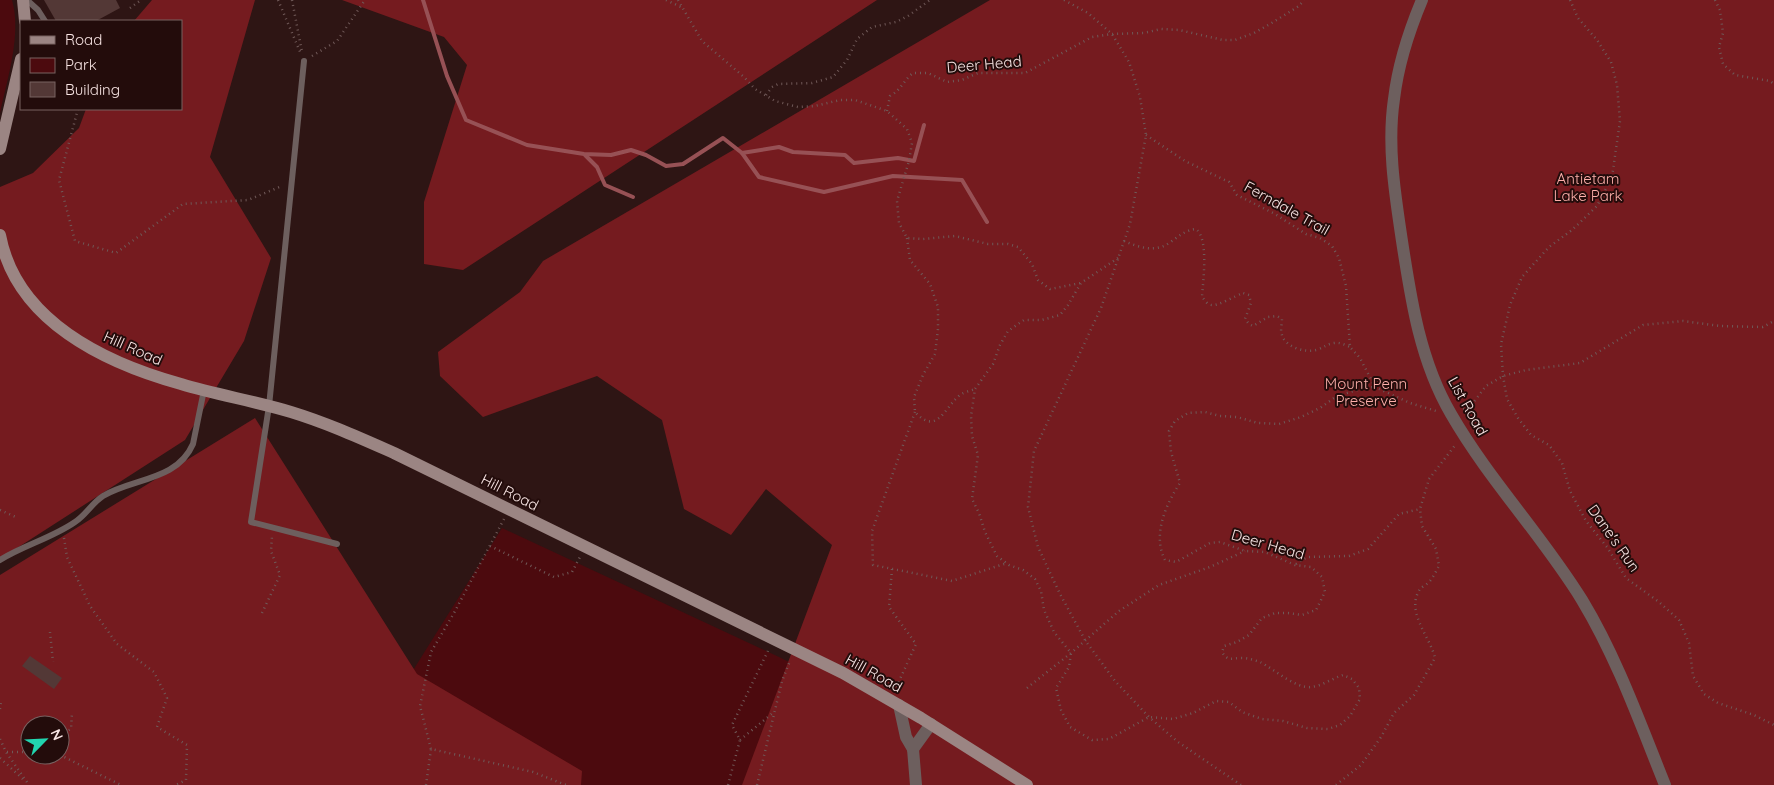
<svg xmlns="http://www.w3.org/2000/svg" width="1774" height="785" font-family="Quicksand,sans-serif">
	<rect width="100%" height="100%" fill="#2e1514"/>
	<g fill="#4c0a0e">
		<path d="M0,0H12C22,34 7,80 0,113Z"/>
		<polygon points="502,528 779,657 865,700 994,785 126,785 412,672"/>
	</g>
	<g fill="#751b1f" fill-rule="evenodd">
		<polygon points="152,0 255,0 210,157 271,258 244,341 185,440 0,559 0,187 33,173 79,128 86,109 181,109 181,21 134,21"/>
		<polygon points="342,0 877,0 463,270 424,264 424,202 467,65 444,37"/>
		<polygon points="990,0 1774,0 1774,785 742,785 832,545 766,489 731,535 684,509 662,420 597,376 483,417 440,376 438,352 520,292 543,261"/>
		<path d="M255,418L417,674L582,771L581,785H0V575ZM30,725H60V755H30Z"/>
	</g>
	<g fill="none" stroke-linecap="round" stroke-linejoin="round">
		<g stroke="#975155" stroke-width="4">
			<polyline points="423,0 447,76 466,120 527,145 584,154 611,155 631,150 646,155 666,166 683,164 723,138 742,153 779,147 793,152 845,155 854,163 898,158 914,161 924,125"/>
			<polyline points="742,153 759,177 824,192 893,176 962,180 987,222"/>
			<polyline points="585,155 597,167 605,185 633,197"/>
		</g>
	</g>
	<g fill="#533836">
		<polygon points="44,0 116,0 120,8 96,21 56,21"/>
		<polygon points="30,656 62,678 54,689 22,666"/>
	</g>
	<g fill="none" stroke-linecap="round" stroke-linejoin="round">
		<g stroke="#705958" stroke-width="2.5" stroke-dasharray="1 4" stroke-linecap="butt">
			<polyline points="278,0 301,54"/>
			<polyline points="292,0 302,52"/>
			<polyline points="666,0 681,7"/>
			<polyline points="678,0 702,41 744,77 755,89 775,101 798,107 815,106 840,100 855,100 887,111 907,129 912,143 909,161 897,201 899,223 907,238 923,239 955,236 988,244 1008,244 1018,247 1032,264 1038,280 1050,289 1081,283"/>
			<polyline points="1064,0 1088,13 1112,34 1129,62 1140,97 1146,135 1130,224 1101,308 1034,451 1028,507 1038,547 1060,594 1085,640 1115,681 1149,717 1178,742 1241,785"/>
			<polyline points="1570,0 1578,18 1597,40 1611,62 1617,85 1620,121 1612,177 1597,206 1572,230 1549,247 1522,277 1510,305 1501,344 1503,376 1507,399 1518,418 1531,435 1549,445 1562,463 1570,491 1586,521 1607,547 1626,578 1659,602 1679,620 1689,643 1693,676 1704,694 1718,703 1754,715 1774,725"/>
			<polyline points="1715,0 1720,10 1723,33 1719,47 1723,64 1735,75 1770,81 1774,84"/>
			<polyline points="130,8 141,0"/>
			<polyline points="312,56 337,41 365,0"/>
			<polyline points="766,95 772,87 778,84 812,83 833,77 847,60 857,39 872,27 896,22 908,16 930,0"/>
			<polyline points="78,109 59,180 75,241 116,253 183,204 248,200 282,186"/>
			<path d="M887,111L890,96C901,90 904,80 913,73H928L947,82L962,80L978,73H1025L1092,37L1112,34L1144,33L1161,29L1179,30L1223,40H1235L1254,33L1270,24L1299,6L1304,0"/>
			<polyline points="1146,135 1185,161 1229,182 1237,195 1275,214 1306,234 1320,238 1332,246 1339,258 1346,286 1350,347 1360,358 1375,387 1410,403 1436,411"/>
			<path d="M907,238L910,260L930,284L938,307V329L935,354L923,375L914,397L915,412C937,436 944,408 960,395C964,392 970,391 975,389"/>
			<path d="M1124,241C1138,247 1155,253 1169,243C1178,237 1185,230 1196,229C1209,239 1203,281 1202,297C1205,300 1207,305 1212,305C1218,306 1235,296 1243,293L1249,295L1251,303L1245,319L1249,324L1253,326L1268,317L1277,316L1282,319C1282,324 1280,331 1282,335C1285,347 1305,353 1316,350C1323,348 1327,344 1334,343C1340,342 1345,345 1350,347"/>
			<path d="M1118,258L1081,283L1068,305L1060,315L1042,320H1024L1008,331L1000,345L993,364L975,389L971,416L972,436L978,455L972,499L979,513L985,532L997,556L1009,565L1023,570L1035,579L1041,591L1044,610L1054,632L1071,653L1069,667L1056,688L1061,710L1070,727L1092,740L1109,739L1149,717L1173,719L1193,713L1216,701L1229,702L1242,712L1262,719L1283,721L1307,728L1328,729L1340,725L1350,716L1360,699L1359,688L1352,679L1343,675C1333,678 1322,686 1311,687C1296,689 1274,669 1260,662C1254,660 1248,658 1241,658C1232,658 1228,662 1222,652L1224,646L1237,642L1249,635L1262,618L1275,613H1288L1302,615L1316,610L1325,592L1322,577L1311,567L1295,565L1265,552L1245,551L1220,542L1210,543L1176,562L1165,560C1152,535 1166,504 1180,483L1171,452L1169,431L1175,421L1188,413L1205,412L1220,416L1237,417L1258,423L1279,424L1301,417L1320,408L1337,396L1364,388L1375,387"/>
			<polyline points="1463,409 1469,408 1486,386 1503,376 1526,370 1580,363 1643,325 1683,321 1720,326 1763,327 1774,321"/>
			<polyline points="915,412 872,531 873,565 952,581 1007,563"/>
			<polyline points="0,510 18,518"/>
			<polyline points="504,519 454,613 431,652 420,706 431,749 533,772 566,785"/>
			<polyline points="64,538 67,557 90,606 117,644 154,672 167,698 157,727 187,745 186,780 176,785"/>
			<polyline points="490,546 554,577 572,572 580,557"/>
			<polyline points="1296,564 1307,557 1349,556 1368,549 1399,514 1420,509"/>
			<polyline points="892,569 889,607 916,644 895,690"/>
			<polyline points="262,613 280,575 271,551 272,536"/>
			<polyline points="50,632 53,662"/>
			<polyline points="1027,688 1071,653 1119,611 1159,585 1210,567 1245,551"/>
			<polyline points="0,709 1,701"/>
			<polyline points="60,735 71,729 72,713"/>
			<polyline points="0,739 6,752 29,785"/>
			<polyline points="740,740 774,712"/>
			<polyline points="7,752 30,752"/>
			<polyline points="60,755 121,785"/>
			<polyline points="0,758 25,781"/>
			<polyline points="426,785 431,749"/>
			<polyline points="728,785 740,740 732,725 768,651"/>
			<polyline points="757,785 782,681 790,661"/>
			<path d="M1336,785L1361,765L1381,737L1394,713L1414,695L1435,658C1430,636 1405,612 1420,589C1422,587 1426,585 1429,582C1433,578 1436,571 1439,566L1436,549L1422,526L1420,509L1429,479L1456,444"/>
		</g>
		<g stroke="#6d5f5e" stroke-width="6">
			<polyline points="27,0 38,10 45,21"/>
			<polyline points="304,61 269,406 251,522 337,544"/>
			<path d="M0,560C24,545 52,538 75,522C86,515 92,503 103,496C133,478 177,481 193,444L204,390"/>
		</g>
		<g stroke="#6d5f5e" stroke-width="12">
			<path d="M1422,0C1409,31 1398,65 1394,99C1387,146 1395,194 1402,241C1411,300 1420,361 1451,414C1489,480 1542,535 1582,600C1617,658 1640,723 1665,785"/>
			<polyline points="899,705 906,737 913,749"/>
			<polyline points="916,785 913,749 931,724"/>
		</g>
		<g stroke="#9b8583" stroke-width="12">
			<polyline points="23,0 25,21"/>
			<polyline points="0,149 21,59"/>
			<path d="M0,235C16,321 105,363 181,384C217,395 255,401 291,412C327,423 360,438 394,453L843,673L921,718L1027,785"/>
		</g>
	</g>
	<g text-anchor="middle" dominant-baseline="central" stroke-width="4" stroke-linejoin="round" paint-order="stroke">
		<g font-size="15" fill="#f7e4e3" stroke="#230c0b">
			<text transform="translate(984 64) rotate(-5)">Deer Head</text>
			<text transform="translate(1287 208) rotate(29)">Ferndale Trail</text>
			<text transform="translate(133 348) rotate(24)">Hill Road</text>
			<text transform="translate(1468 406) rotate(61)">List Road</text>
			<text transform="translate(510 492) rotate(27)">Hill Road</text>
			<text transform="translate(1614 538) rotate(55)">Dane's Run</text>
			<text transform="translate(1268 544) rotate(16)">Deer Head</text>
			<text transform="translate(874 673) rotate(29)">Hill Road</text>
		</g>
		<g font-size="15" fill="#fdafaa" stroke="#230c0b">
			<text x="1588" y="178">Antietam<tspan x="1588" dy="17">Lake Park</tspan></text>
			<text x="1366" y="383">Mount Penn<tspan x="1366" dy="17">Preserve</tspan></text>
		</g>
	</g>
	<rect x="20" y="20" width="162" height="90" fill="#230c0b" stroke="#786261"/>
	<rect x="30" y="36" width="25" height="8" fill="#9b8583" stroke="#786261"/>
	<text x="65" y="45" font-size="15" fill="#f7e4e3">Road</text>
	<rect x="30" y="58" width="25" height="15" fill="#4c0a0e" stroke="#786261"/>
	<text x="65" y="70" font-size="15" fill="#f7e4e3">Park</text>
	<rect x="30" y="82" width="25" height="15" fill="#533836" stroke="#786261"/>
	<text x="65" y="95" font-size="15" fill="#f7e4e3">Building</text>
	<g transform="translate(45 740) rotate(66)"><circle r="24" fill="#230c0b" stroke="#786261"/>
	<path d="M0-4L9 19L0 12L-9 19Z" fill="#21d5af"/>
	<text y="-8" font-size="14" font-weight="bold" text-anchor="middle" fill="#f7e4e3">N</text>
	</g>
</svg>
